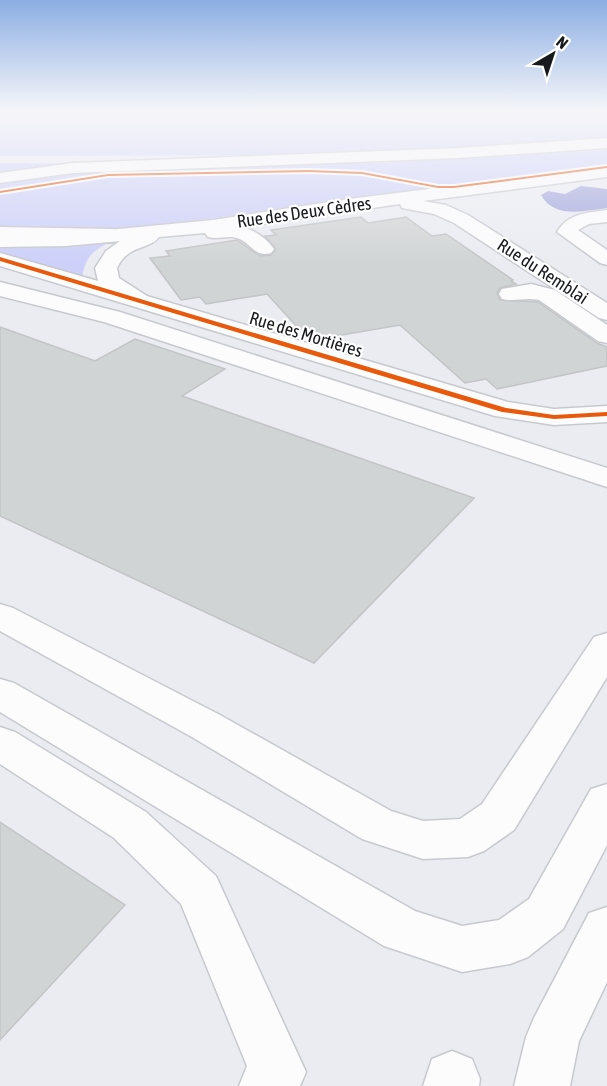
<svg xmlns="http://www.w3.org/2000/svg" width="607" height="1086" font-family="'Asap Condensed',sans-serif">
	<rect width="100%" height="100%" fill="#ebecf2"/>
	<g fill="#cdd0f9">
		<polygon points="0,112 607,112 607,139 410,152 321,155 0,156"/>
		<polygon points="607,150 607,164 149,227 110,231 0,230 0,184 71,171 401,162"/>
		<polygon points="0,163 87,164 0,175"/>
		<path d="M116,239C95,250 86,253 82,278L0,255V245Z"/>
	</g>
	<path fill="#a2a5dc" d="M581,186L607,189V208C585,211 554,219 541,195L548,191L565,194Z"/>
	<g fill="#d1d4d5" stroke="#c2c4c5" stroke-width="1.5">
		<polygon points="361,217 368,223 406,217 432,236 446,234 513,280 511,281 516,284 500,288 497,293 500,300 538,302 597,343 607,347 607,366 497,389 486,379 465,383 400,325 324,338 315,330 302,332 267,294 206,304 200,297 181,300 150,258 170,256 166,251 237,240 260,256 271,255 276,249 265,236 276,235 271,230"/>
		<polygon points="0,327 95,361 135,339 225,369 182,396 474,498 314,663 0,516"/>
		<polygon points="0,822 125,905 0,1040"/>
	</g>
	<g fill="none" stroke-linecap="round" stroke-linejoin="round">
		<defs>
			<g id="minor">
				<path d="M607,167V177L423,201L446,205L468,215L607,303V320L599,318L454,223L434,214L402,208L400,204L242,227C255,230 266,238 274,249L271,253C254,258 252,243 237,238C228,235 218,240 208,237L205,233L159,237C150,250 128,244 117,268L119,278L147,296L508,402L554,409L607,406V422L554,425L495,416L0,266V253L98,281L95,268L106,251L120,241L66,246L0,247V235L66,234L213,220L348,199Z"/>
				<path d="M607,210V222L589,224L578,230L607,250V265L600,263L557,232C568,213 587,213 607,210Z"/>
				<polygon points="0,282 120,312 607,468 607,487 104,322 0,296"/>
				<path d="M531,284L555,290L607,325V343L598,341L539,300C527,297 515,302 502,299L499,294L502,289Z"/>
				<polygon points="0,604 13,608 220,715 391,811 423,821 460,819 482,804 594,637 607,633 607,677 514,830 484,851 468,857 423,859 362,839 192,737 0,631"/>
				<polygon points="0,679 14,683 415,911 462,926 499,920 529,899 591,789 607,784 607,845 563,929 528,957 510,964 462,972 384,946 0,712"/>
				<polygon points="0,727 15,732 146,812 216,876 306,1072 300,1086 239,1086 247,1066 181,904 114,838 0,764"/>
				<polygon points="607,907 607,982 579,1041 570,1086 514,1086 526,1037 534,1018 589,913"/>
				<polygon points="452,1051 472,1059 480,1079 479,1086 423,1086 432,1059"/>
			</g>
			<g id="major">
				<polygon points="607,138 607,148 459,158 73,173 0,183 0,173 73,163 459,148"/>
				<polygon points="0,227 112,229 119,231 122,235 119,239 112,241 0,239"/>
			</g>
		</defs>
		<use href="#minor" stroke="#c8c9ce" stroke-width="3"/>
		<use href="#major" stroke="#c8c9ce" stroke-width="3"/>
		<use href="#minor" fill="#fcfcfd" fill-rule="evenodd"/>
		<use href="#major" fill="#fcfcfd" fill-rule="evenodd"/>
		<defs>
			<g id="cycleway">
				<polygon points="607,166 607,168 454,188 438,188 362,174 309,172 108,176 0,193 0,191 108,174 309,170 362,172 438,186 454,186"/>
				<polygon points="0,257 506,408 554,415 607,412 607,416 554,419 502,412 0,261"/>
			</g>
		</defs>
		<use href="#cycleway" stroke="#fff" stroke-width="4"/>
		<use href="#cycleway" fill="#e8590c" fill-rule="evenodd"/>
	</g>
	<linearGradient id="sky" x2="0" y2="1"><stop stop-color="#8caee3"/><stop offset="0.42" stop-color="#f6f6f9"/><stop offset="1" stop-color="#f6f6f9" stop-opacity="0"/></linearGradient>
	<rect width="607" height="264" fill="url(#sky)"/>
	<g text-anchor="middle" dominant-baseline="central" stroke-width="4.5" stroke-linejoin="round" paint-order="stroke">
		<g font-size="18" fill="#18191d" stroke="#fff">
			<text transform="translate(304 212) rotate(-8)">Rue des Deux Cèdres</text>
			<text transform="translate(543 271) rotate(33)">Rue du Remblai</text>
			<text transform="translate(306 334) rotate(17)">Rue des Mortières</text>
		</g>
	</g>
	<g transform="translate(553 54) rotate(39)" stroke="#ffffff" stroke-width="4.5" paint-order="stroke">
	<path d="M0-4.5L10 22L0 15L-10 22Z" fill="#18191d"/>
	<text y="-9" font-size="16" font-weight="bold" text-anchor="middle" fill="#18191d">N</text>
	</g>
</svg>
